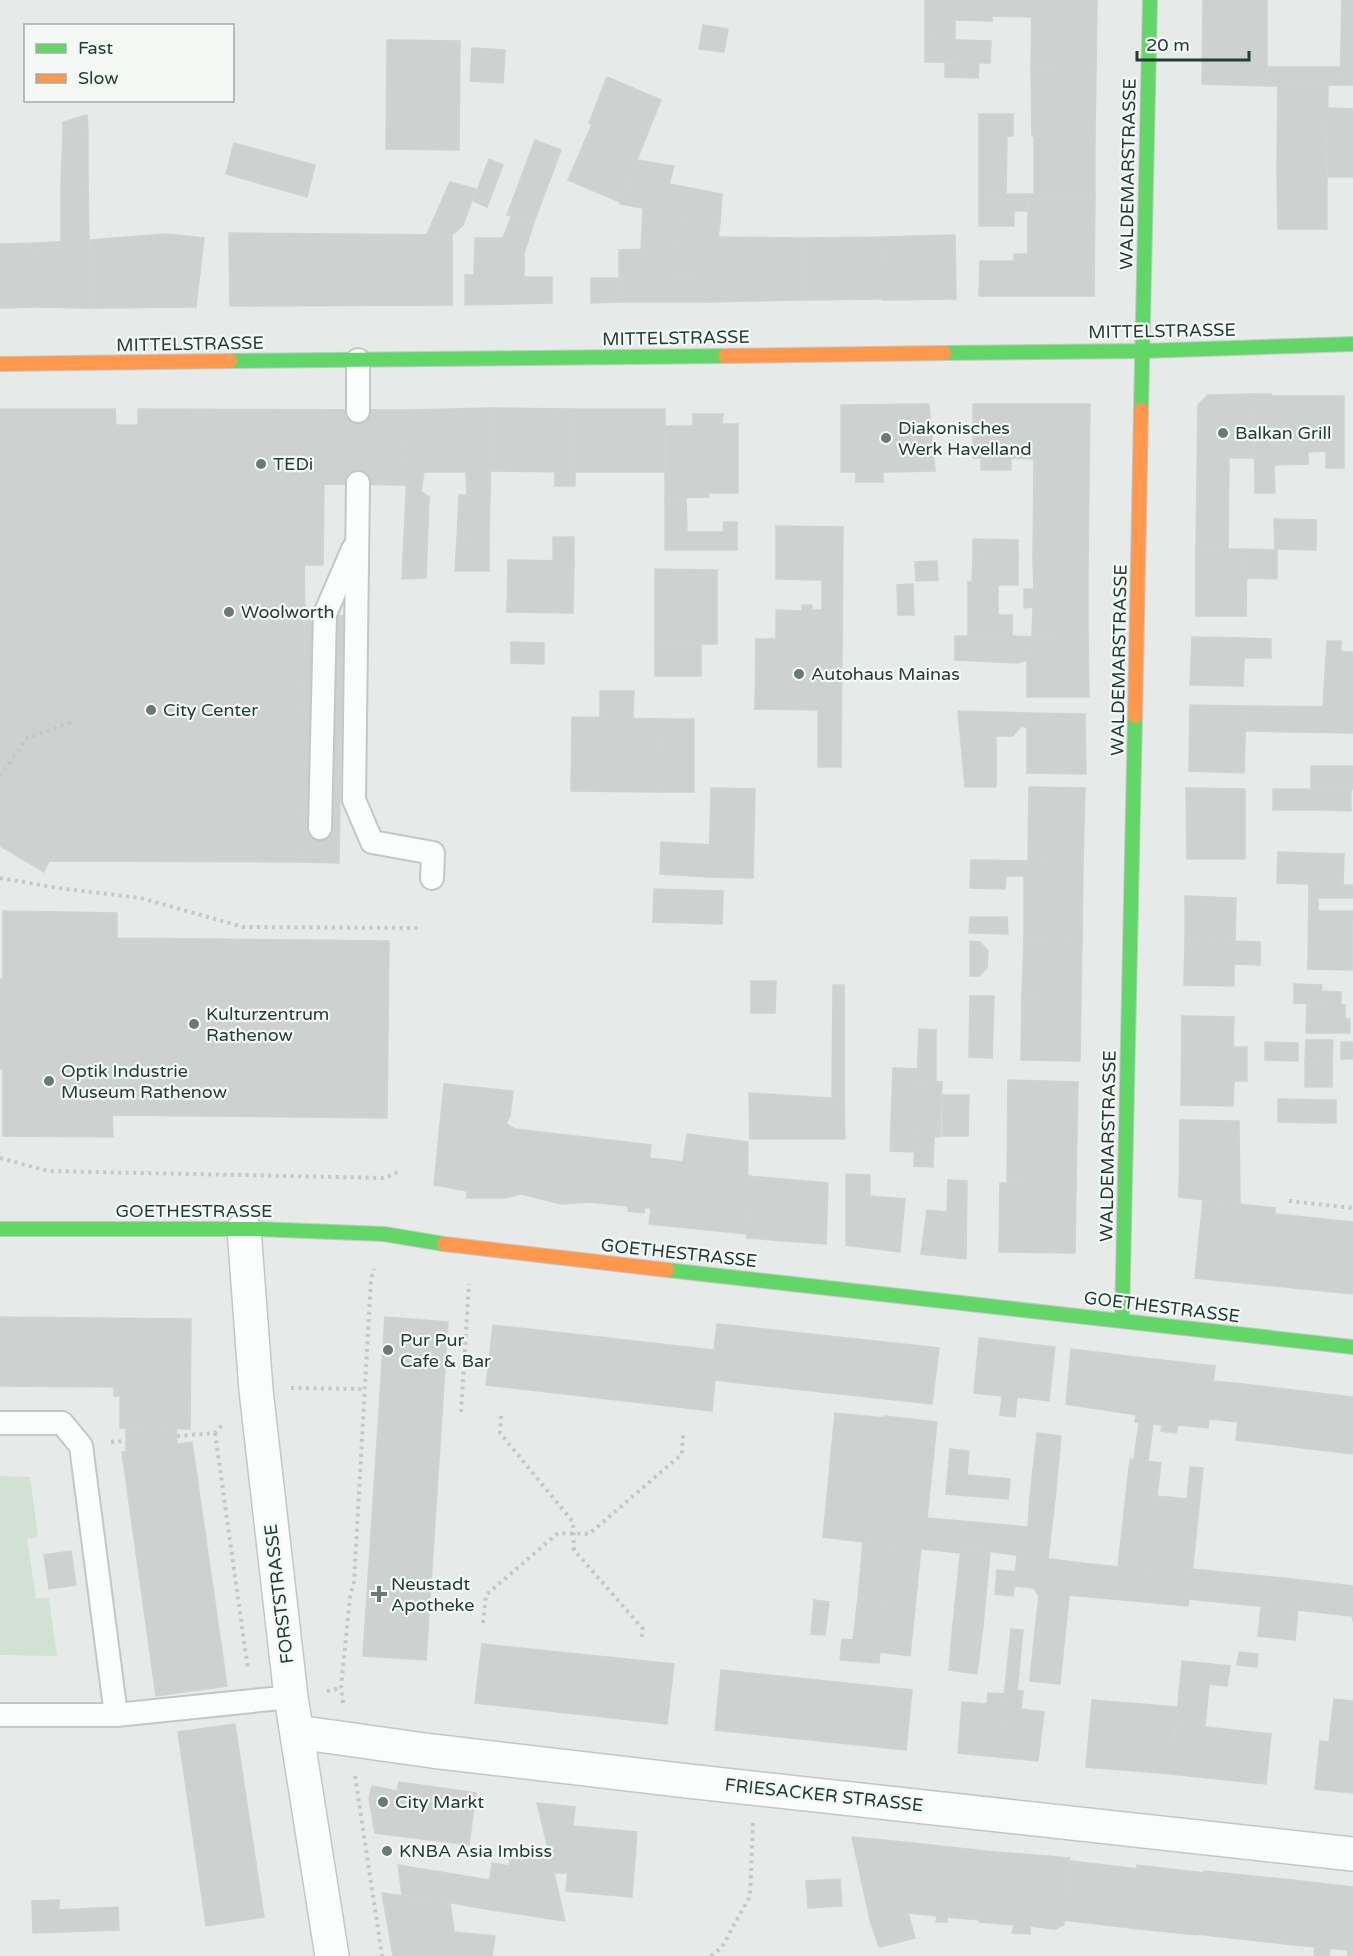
<svg xmlns="http://www.w3.org/2000/svg" width="1353" height="1956" font-family="'Varela Round',sans-serif">
	<rect width="100%" height="100%" fill="#e6eae8"/>
	<polygon fill="#d1e2d5" points="0,1476 30,1477 38,1537 27,1539 36,1598 49,1598 57,1656 0,1655"/>
	<g fill="#cdd1cf" stroke="#cfd3d1" stroke-width="1.5">
		<polygon points="925,0 1032,0 1032,17 992,16 992,21 955,20 955,40 925,39"/>
		<polygon points="1032,0 1097,0 1096,67 1031,66"/>
		<polygon points="1203,0 1267,0 1267,86 1202,84"/>
		<polygon points="1342,0 1353,0 1353,85 1340,85"/>
		<polygon points="703,25 728,29 724,52 699,49"/>
		<polygon points="925,39 991,41 990,63 925,62"/>
		<polygon points="387,40 460,41 459,150 386,149"/>
		<polygon points="472,48 505,50 503,83 470,81"/>
		<polygon points="945,62 979,63 978,78 945,77"/>
		<polygon points="1031,66 1096,67 1095,136 1032,136"/>
		<polygon points="1267,67 1340,67 1340,85 1267,86"/>
		<polygon points="607,77 661,100 620,202 568,180 592,124 589,123"/>
		<polygon points="1278,86 1328,86 1327,148 1277,170"/>
		<polygon points="1327,108 1353,109 1353,177 1328,177"/>
		<rect x="979" y="114" width="34" height="22"/>
		<polygon points="87,115 88,134 63,132 63,122"/>
		<polygon points="63,132 88,134 88,184 61,185"/>
		<polygon points="979,136 1007,136 1006,194 979,194"/>
		<rect x="1034" y="136" width="61" height="58"/>
		<polygon points="535,140 561,150 534,222 507,215"/>
		<polygon points="234,143 315,165 307,197 226,174"/>
		<polygon points="1327,148 1327,229 1278,229 1277,170"/>
		<polygon points="489,159 503,165 487,207 473,201"/>
		<polygon points="637,160 674,166 669,184 722,194 720,222 620,204"/>
		<polygon points="450,182 476,189 463,225 452,235 427,234"/>
		<polygon points="88,184 89,240 61,243 61,185"/>
		<polygon points="979,194 1028,194 1028,211 1014,211 1014,226 979,226"/>
		<polygon points="1028,194 1095,194 1094,296 979,296 980,261 1014,261 1014,254 1028,254"/>
		<polygon points="643,208 682,215 678,243 672,248 641,249"/>
		<polygon points="682,215 720,222 713,277 674,276 672,248 678,243"/>
		<polygon points="511,217 534,222 524,254 524,277 552,277 552,303 465,305 465,275 474,275 475,238 503,238"/>
		<polygon points="229,233 452,235 452,305 230,306"/>
		<polygon points="166,234 204,238 196,307 89,308 89,240"/>
		<polygon points="955,235 956,299 883,300 884,237"/>
		<polygon points="718,237 802,238 802,300 709,302"/>
		<polygon points="884,237 883,299 802,300 802,238"/>
		<polygon points="89,240 89,308 36,307 38,243"/>
		<polygon points="38,243 36,307 0,308 0,244"/>
		<polygon points="672,248 674,276 713,277 709,302 619,302 619,250"/>
		<polygon points="591,278 619,278 619,302 591,303"/>
		<polygon points="1254,394 1254,458 1229,458 1228,549 1196,549 1198,405 1208,395"/>
		<polygon points="1254,394 1271,394 1271,396 1344,396 1344,468 1326,468 1326,451 1308,452 1308,464 1274,465 1275,493 1255,493"/>
		<polygon points="929,404 935,471 883,472 883,482 856,482 856,472 841,472 841,405"/>
		<polygon points="973,404 1090,404 1088,560 1033,560 1034,459 1011,458 1011,470 981,470 981,458 973,458"/>
		<polygon points="491,408 490,496 467,495 466,472 424,472 421,491 429,497 406,496 408,410"/>
		<polygon points="491,408 575,409 575,472 491,471"/>
		<polygon points="0,409 115,409 116,425 138,425 138,409 408,410 406,485 324,484 323,565 304,565 305,614 299,862 49,861 44,872 0,846"/>
		<rect x="575" y="409" width="90" height="63"/>
		<polygon points="693,414 723,414 722,424 738,424 738,493 708,493 709,497 665,498 665,426 693,426"/>
		<rect x="555" y="472" width="20" height="14"/>
		<polygon points="459,495 490,496 489,540 457,539"/>
		<polygon points="406,496 429,497 426,578 402,579"/>
		<polygon points="665,498 686,498 687,532 724,532 723,522 737,522 737,550 665,550"/>
		<polygon points="1274,519 1316,520 1316,550 1275,549"/>
		<polygon points="776,526 843,527 841,767 818,767 818,710 755,709 756,639 776,639 776,610 802,611 802,605 812,605 812,610 822,610 822,580 776,579"/>
		<rect x="553" y="537" width="21" height="24"/>
		<polygon points="457,539 489,540 489,571 455,571"/>
		<polygon points="973,539 1018,540 1018,558 973,557"/>
		<polygon points="1196,549 1247,549 1246,616 1196,616"/>
		<polygon points="1247,549 1277,550 1277,579 1247,578"/>
		<polygon points="973,557 1018,558 1018,585 998,585 998,615 1012,615 1012,636 968,636 968,582 972,582"/>
		<polygon points="508,560 574,561 573,613 507,612"/>
		<polygon points="1033,560 1088,560 1088,638 1032,637 1033,607 1024,608 1024,589 1034,589"/>
		<polygon points="937,561 938,580 916,581 915,562"/>
		<polygon points="655,569 717,570 717,644 655,644"/>
		<polygon points="913,584 914,615 898,615 897,585"/>
		<polygon points="305,614 343,616 339,863 299,862"/>
		<polygon points="955,636 1012,636 1032,637 1027,660 1017,663 955,660"/>
		<polygon points="1032,637 1088,638 1089,697 1027,697 1027,660"/>
		<polygon points="1192,637 1245,638 1243,686 1190,685"/>
		<polygon points="1245,638 1271,639 1271,658 1244,658"/>
		<polygon points="1327,641 1341,641 1341,652 1353,652 1353,707 1323,707"/>
		<polygon points="511,642 544,643 544,664 511,663"/>
		<rect x="655" y="644" width="46" height="32"/>
		<polygon points="600,691 634,691 633,718 600,718"/>
		<polygon points="1190,705 1246,706 1244,773 1189,771"/>
		<polygon points="1246,706 1353,707 1353,733 1246,731"/>
		<polygon points="958,711 1027,713 1027,728 1021,726 1013,736 996,736 996,787 965,787"/>
		<polygon points="1027,713 1085,714 1086,774 1027,773"/>
		<polygon points="572,717 664,719 662,792 571,791"/>
		<polygon points="664,719 694,719 694,792 662,792"/>
		<rect x="1311" y="766" width="42" height="23"/>
		<polygon points="1029,787 1085,788 1083,862 1028,861"/>
		<polygon points="711,788 755,789 753,878 709,877"/>
		<polygon points="1186,788 1245,789 1245,859 1187,859"/>
		<polygon points="1273,789 1329,789 1328,810 1273,810"/>
		<polygon points="1329,789 1351,789 1351,811 1328,810"/>
		<polygon points="661,842 710,845 709,877 660,874"/>
		<polygon points="1278,852 1344,854 1343,885 1277,883"/>
		<polygon points="971,860 1083,862 1082,939 1024,938 1024,876 1006,876 1005,889 970,888"/>
		<polygon points="1309,884 1353,885 1353,898 1318,898 1318,911 1353,911 1352,970 1308,969"/>
		<polygon points="654,889 723,891 722,924 653,922"/>
		<polygon points="1185,896 1236,898 1235,941 1185,940"/>
		<polygon points="3,911 117,913 117,938 389,941 387,1118 112,1115 113,1137 3,1136 3,1069 0,1069 0,979 3,979"/>
		<polygon points="970,917 1007,917 1008,934 969,933"/>
		<polygon points="1024,938 1082,939 1081,996 1022,995"/>
		<polygon points="1185,940 1260,942 1260,965 1234,964 1234,986 1184,985"/>
		<polygon points="970,941 980,942 988,951 987,968 979,976 970,976"/>
		<polygon points="751,981 776,981 775,1013 751,1013"/>
		<polygon points="1294,984 1322,985 1321,991 1341,992 1341,1005 1294,1003"/>
		<polygon points="833,985 844,985 844,1099 832,1098"/>
		<polygon points="1022,995 1081,996 1080,1061 1021,1060"/>
		<polygon points="970,996 994,996 992,1058 969,1057"/>
		<polygon points="1307,1004 1345,1005 1345,1019 1350,1019 1350,1033 1306,1033"/>
		<polygon points="1182,1016 1234,1017 1233,1047 1247,1047 1247,1081 1234,1081 1233,1106 1181,1105"/>
		<polygon points="919,1029 936,1030 936,1082 917,1081"/>
		<polygon points="1306,1040 1333,1040 1332,1064 1305,1063"/>
		<polygon points="1265,1042 1298,1043 1298,1061 1265,1060"/>
		<rect x="1341" y="1042" width="12" height="17"/>
		<polygon points="1305,1063 1332,1064 1332,1087 1305,1087"/>
		<polygon points="893,1068 918,1069 915,1152 890,1151"/>
		<polygon points="1008,1080 1078,1082 1076,1184 1007,1183"/>
		<polygon points="917,1081 942,1082 940,1137 915,1135"/>
		<polygon points="444,1084 513,1091 510,1116 506,1124 515,1129 651,1145 644,1213 628,1211 628,1206 589,1202 561,1204 521,1194 506,1198 467,1198 467,1191 434,1185"/>
		<polygon points="749,1093 844,1099 845,1139 750,1139"/>
		<polygon points="943,1095 969,1095 968,1136 942,1136"/>
		<polygon points="1278,1099 1320,1100 1320,1123 1278,1122"/>
		<rect x="1320" y="1100" width="16" height="23"/>
		<polygon points="1180,1120 1239,1121 1240,1204 1179,1197"/>
		<polygon points="687,1134 748,1142 747,1234 649,1224 651,1208 644,1208 650,1158 683,1162"/>
		<polygon points="915,1135 934,1136 933,1167 914,1166"/>
		<polygon points="846,1174 870,1175 870,1196 905,1199 900,1252 846,1245"/>
		<polygon points="748,1176 828,1183 826,1244 747,1238"/>
		<polygon points="948,1180 967,1181 966,1259 921,1254 927,1210 947,1212"/>
		<polygon points="1000,1183 1076,1184 1075,1253 999,1252"/>
		<polygon points="1203,1200 1275,1208 1275,1214 1353,1222 1353,1294 1195,1278"/>
		<polygon points="0,1317 191,1319 190,1429 120,1428 120,1396 114,1396 114,1387 0,1386"/>
		<polygon points="385,1317 448,1322 426,1660 363,1656"/>
		<polygon points="717,1324 737,1326 731,1382 715,1380 712,1411 486,1385 493,1325 714,1350"/>
		<polygon points="737,1326 939,1348 932,1404 731,1382"/>
		<polygon points="979,1338 1055,1347 1049,1401 1017,1397 1015,1417 1000,1415 1002,1396 974,1393"/>
		<polygon points="1071,1349 1143,1358 1137,1415 1066,1404"/>
		<polygon points="1143,1358 1215,1366 1208,1428 1178,1425 1176,1433 1161,1431 1162,1425 1135,1422"/>
		<polygon points="1213,1381 1242,1384 1238,1422 1209,1419"/>
		<polygon points="1242,1384 1353,1397 1353,1454 1236,1440"/>
		<polygon points="835,1413 884,1418 871,1543 823,1537"/>
		<polygon points="884,1416 937,1422 927,1518 1028,1527 1030,1497 1055,1499 1048,1559 961,1548 960,1553 871,1543"/>
		<polygon points="1139,1422 1153,1424 1148,1461 1134,1460"/>
		<polygon points="126,1428 176,1429 177,1444 126,1452"/>
		<polygon points="1037,1433 1061,1436 1055,1499 1030,1497"/>
		<polygon points="192,1442 227,1686 156,1696 122,1452"/>
		<polygon points="950,1449 969,1451 967,1475 1010,1479 1008,1499 946,1494"/>
		<polygon points="1130,1459 1161,1463 1148,1571 1118,1567"/>
		<polygon points="1190,1467 1203,1468 1192,1575 1148,1571 1157,1496 1187,1499"/>
		<polygon points="863,1542 891,1545 885,1601 858,1598"/>
		<polygon points="891,1545 921,1548 910,1656 880,1652"/>
		<polygon points="961,1548 990,1552 983,1626 953,1624"/>
		<polygon points="71,1551 76,1585 49,1589 44,1555"/>
		<polygon points="1017,1555 1073,1562 1065,1634 1035,1630 1039,1596 1034,1588 1014,1586"/>
		<polygon points="1073,1562 1192,1575 1188,1606 1069,1595"/>
		<polygon points="1192,1569 1301,1580 1298,1610 1189,1599"/>
		<polygon points="997,1570 1016,1572 1013,1596 995,1594"/>
		<polygon points="1301,1580 1353,1586 1353,1621 1352,1616 1298,1610"/>
		<polygon points="858,1598 885,1601 879,1663 840,1660 842,1639 853,1640"/>
		<polygon points="814,1600 829,1602 825,1635 811,1634"/>
		<polygon points="1261,1607 1298,1610 1295,1640 1258,1636"/>
		<polygon points="953,1624 983,1626 977,1674 949,1670"/>
		<polygon points="1011,1629 1023,1630 1017,1691 1023,1691 1021,1709 1044,1712 1038,1761 998,1757"/>
		<polygon points="1035,1630 1065,1634 1060,1684 1030,1681"/>
		<polygon points="482,1644 674,1664 667,1724 475,1703"/>
		<polygon points="1239,1652 1258,1654 1257,1667 1237,1665"/>
		<polygon points="1182,1661 1211,1664 1205,1727 1176,1725"/>
		<polygon points="1211,1664 1230,1666 1227,1686 1209,1684"/>
		<polygon points="721,1670 912,1690 906,1750 715,1730"/>
		<polygon points="988,1693 1004,1694 998,1757 958,1753 962,1702 987,1704"/>
		<polygon points="1334,1699 1353,1701 1353,1745 1329,1742"/>
		<polygon points="1092,1700 1177,1707 1171,1774 1086,1767"/>
		<polygon points="235,1724 264,1917 206,1926 178,1732"/>
		<polygon points="1176,1725 1205,1727 1199,1777 1171,1774"/>
		<polygon points="1205,1727 1271,1734 1266,1784 1199,1777"/>
		<polygon points="1320,1741 1353,1745 1353,1793 1315,1789"/>
		<polygon points="399,1782 476,1793 469,1845 375,1833 369,1799 372,1786 397,1791"/>
		<polygon points="537,1803 575,1807 568,1873 554,1873"/>
		<polygon points="572,1826 637,1832 632,1897 566,1891"/>
		<polygon points="852,1837 913,1843 908,1913 915,1938 879,1947 870,1920"/>
		<polygon points="913,1843 984,1851 980,1920 947,1917 947,1922 936,1922 937,1916 908,1913"/>
		<polygon points="512,1849 550,1853 554,1873 509,1866"/>
		<polygon points="984,1851 1070,1858 1064,1925 1055,1929 1030,1926 1030,1934 1012,1933 1014,1925 979,1922"/>
		<polygon points="1071,1861 1137,1869 1130,1928 1064,1920"/>
		<polygon points="492,1863 554,1873 565,1921 486,1909"/>
		<polygon points="398,1865 490,1880 486,1909 402,1894"/>
		<polygon points="1137,1865 1204,1873 1197,1935 1130,1928"/>
		<polygon points="1204,1871 1292,1880 1285,1944 1197,1934"/>
		<polygon points="840,1879 842,1906 808,1908 806,1881"/>
		<polygon points="1292,1880 1353,1887 1353,1956 1348,1956 1348,1950 1285,1944"/>
		<polygon points="382,1893 450,1902 454,1932 495,1936 492,1956 393,1956"/>
		<polygon points="59,1900 60,1932 33,1933 32,1901"/>
		<polygon points="118,1907 119,1930 60,1932 59,1910"/>
		<polygon points="1315,1947 1330,1948 1329,1956 1314,1956"/>
	</g>
	<g fill="none" stroke-linecap="round" stroke-linejoin="round">
		<defs>
			<g id="lane">
				<polyline points="358,411 358,360"/>
				<polyline points="358,483 354,800 372,842 433,853 432,878"/>
				<polyline points="320,828 325,614 353,549"/>
				<polyline points="0,1423 62,1423 81,1446 116,1715"/>
				<polyline points="0,1715 116,1715 291,1697"/>
			</g>
			<g id="street">
				<polyline points="244,1229 256,1390 291,1697 332,1956"/>
				<polyline points="297,1732 432,1751 688,1781 1353,1854"/>
			</g>
			<g id="fast">
				<polyline points="944,353 1143,351 1353,344"/>
				<polyline points="230,361 725,356"/>
				<polyline points="1141,410 1150,0"/>
				<polyline points="0,1229 257,1229 384,1234 444,1244"/>
				<polyline points="667,1270 1353,1347"/>
				<polyline points="1122,1320 1135,716"/>
			</g>
			<g id="slow">
				<polyline points="725,356 944,353"/>
				<polyline points="0,364 230,361"/>
				<polyline points="1135,716 1141,410"/>
				<polyline points="444,1244 667,1270"/>
			</g>
		</defs>
		<use href="#lane" stroke="#c3c7c5" stroke-width="26"/>
		<use href="#street" stroke="#c3c7c5" stroke-width="36"/>
		<use href="#fast" stroke="#c2c8c5" stroke-width="16"/>
		<use href="#slow" stroke="#c2c8c5" stroke-width="16"/>
		<g stroke="#c2cac6" stroke-width="4" stroke-dasharray="3 4.5" stroke-linecap="butt">
			<polyline points="0,776 27,738 72,722"/>
			<polyline points="0,878 58,888 141,898 243,927 420,928"/>
			<polyline points="0,1158 48,1171 385,1178 400,1171"/>
			<polyline points="1289,1201 1353,1208"/>
			<polyline points="291,1388 365,1389"/>
			<polyline points="461,1412 469,1284"/>
			<polyline points="501,1416 500,1433 573,1522 574,1550 643,1629 641,1641"/>
			<polyline points="215,1433 248,1670"/>
			<polyline points="177,1436 215,1433 223,1424"/>
			<polyline points="111,1442 126,1441"/>
			<polyline points="483,1623 486,1595 558,1533 589,1534 682,1454 683,1434"/>
			<polyline points="327,1691 341,1688"/>
			<polyline points="343,1703 341,1688 350,1597 354,1582 371,1279 374,1269"/>
			<polyline points="355,1776 382,1956"/>
			<polyline points="711,1956 722,1947 750,1896 753,1823"/>
		</g>
		<use href="#lane" stroke="#fbfcfc" stroke-width="22"/>
		<use href="#street" stroke="#fbfcfc" stroke-width="33"/>
		<use href="#fast" stroke="#63d668" stroke-width="14"/>
		<use href="#slow" stroke="#ff974d" stroke-width="14"/>
	</g>
	<g fill="#697974" stroke="#f4f9f6" stroke-width="2">
		<circle cx="1223" cy="433" r="6"/>
		<circle cx="886" cy="438" r="6"/>
		<circle cx="261" cy="464" r="6"/>
		<circle cx="229" cy="612" r="6"/>
		<circle cx="799" cy="674" r="6"/>
		<circle cx="151" cy="710" r="6"/>
		<circle cx="194" cy="1024" r="6"/>
		<circle cx="49" cy="1081" r="6"/>
		<circle cx="388" cy="1350" r="6"/>
		<path d="M376 1585h6v6h6v6h-6v6h-6v-6h-6v-6h6z"/>
		<circle cx="383" cy="1802" r="6"/>
		<circle cx="387" cy="1851" r="6"/>
	</g>
	<g text-anchor="middle" dominant-baseline="central" stroke-width="4.5" stroke-linejoin="round" paint-order="stroke">
		<g font-size="18" fill="#253c35" stroke="#f4f9f6">
			<text transform="translate(1128 174) rotate(-89)">WALDEMARSTRASSE</text>
			<text transform="translate(1162 331) rotate(-1)">MITTELSTRASSE</text>
			<text transform="translate(676 338) rotate(-1)">MITTELSTRASSE</text>
			<text transform="translate(190 344) rotate(-1)">MITTELSTRASSE</text>
			<text transform="translate(1119 660) rotate(-89)">WALDEMARSTRASSE</text>
			<text transform="translate(1108 1146) rotate(-89)">WALDEMARSTRASSE</text>
			<text x="194" y="1211">GOETHESTRASSE</text>
			<text transform="translate(679 1253) rotate(6)">GOETHESTRASSE</text>
			<text transform="translate(1162 1307) rotate(7)">GOETHESTRASSE</text>
			<text transform="translate(279 1594) rotate(-97)">FORSTSTRASSE</text>
			<text transform="translate(824 1795) rotate(6)">FRIESACKER STRASSE</text>
		</g>
		<g font-size="18" fill="#253c35" stroke="#f4f9f6" text-anchor="start">
			<text x="898" y="428">Diakonisches<tspan x="898" dy="21">Werk Havelland</tspan></text>
			<text x="1235" y="433">Balkan Grill</text>
			<text x="273" y="464">TEDi</text>
			<text x="241" y="612">Woolworth</text>
			<text x="811" y="674">Autohaus Mainas</text>
			<text x="163" y="710">City Center</text>
			<text x="206" y="1014">Kulturzentrum<tspan x="206" dy="21">Rathenow</tspan></text>
			<text x="61" y="1071">Optik Industrie<tspan x="61" dy="21">Museum Rathenow</tspan></text>
			<text x="400" y="1340">Pur Pur<tspan x="400" dy="21">Cafe &amp; Bar</tspan></text>
			<text x="391" y="1584">Neustadt<tspan x="391" dy="21">Apotheke</tspan></text>
			<text x="395" y="1802">City Markt</text>
			<text x="399" y="1851">KNBA Asia Imbiss</text>
		</g>
	</g>
	<rect x="24" y="24" width="210" height="78" fill="#f4f9f6" stroke="#a1ada9" stroke-width="1.5"/>
	<rect x="36" y="44" width="30" height="9" fill="#63d668" stroke="#a1ada9" stroke-width="1.5"/>
	<text x="78" y="54" font-size="18" fill="#253c35">Fast</text>
	<rect x="36" y="74" width="30" height="9" fill="#ff974d" stroke="#a1ada9" stroke-width="1.5"/>
	<text x="78" y="84" font-size="18" fill="#253c35">Slow</text>
	<path d="M1137 51v9h112v-9" fill="none" stroke="#253c35" stroke-width="3"/>
	<text x="1146" y="51" font-size="18" fill="#253c35" stroke="#f4f9f6" stroke-width="4.5" paint-order="stroke">20 m</text>
</svg>
